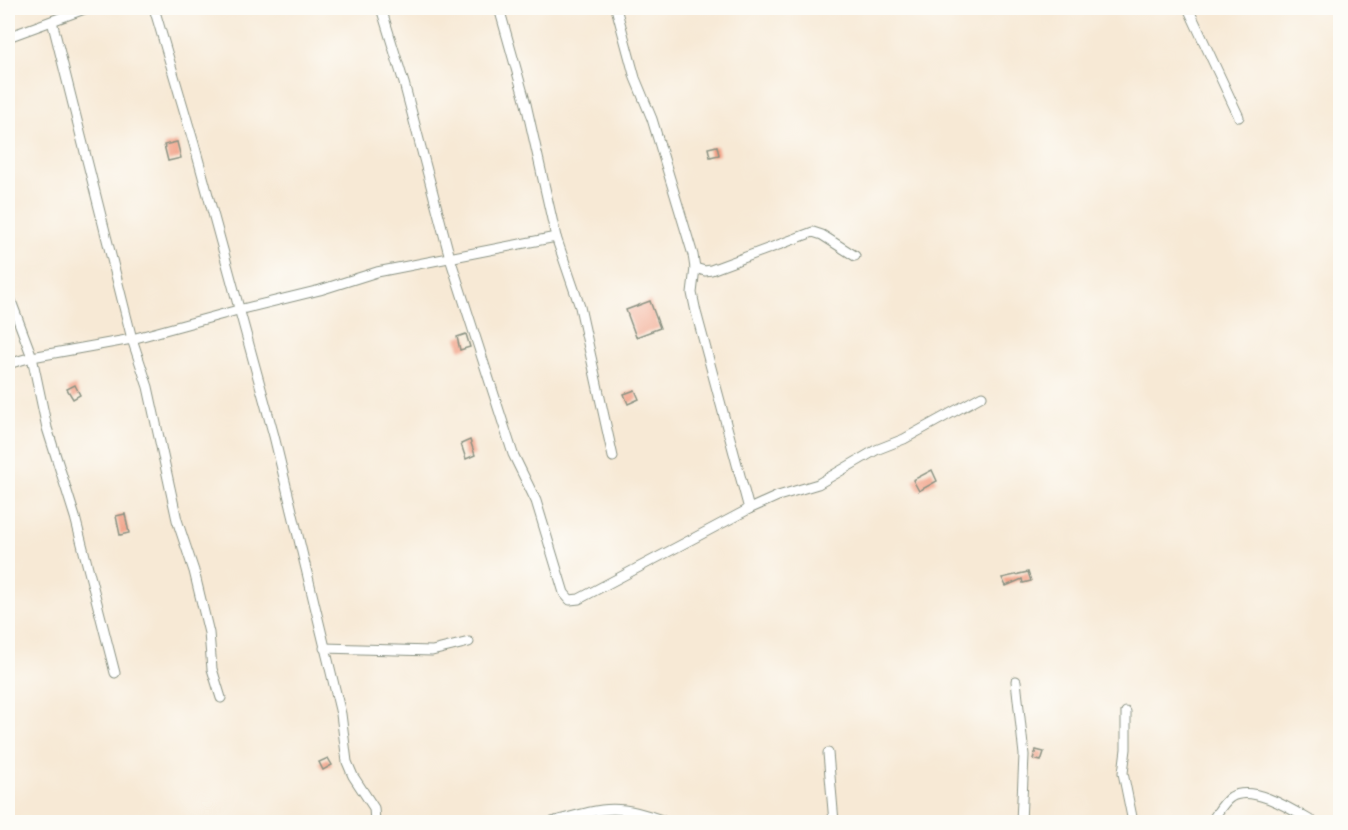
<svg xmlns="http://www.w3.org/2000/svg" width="1348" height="830" font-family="'Gentium Book Plus',serif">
	<rect width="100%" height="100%" fill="#fdfcf7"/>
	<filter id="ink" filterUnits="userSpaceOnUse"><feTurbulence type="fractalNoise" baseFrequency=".0167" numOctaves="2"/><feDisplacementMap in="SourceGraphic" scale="12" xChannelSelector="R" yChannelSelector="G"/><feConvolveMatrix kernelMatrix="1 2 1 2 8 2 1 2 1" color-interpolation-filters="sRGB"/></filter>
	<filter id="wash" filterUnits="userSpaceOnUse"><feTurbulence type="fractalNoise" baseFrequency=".008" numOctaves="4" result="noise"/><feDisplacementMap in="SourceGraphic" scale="24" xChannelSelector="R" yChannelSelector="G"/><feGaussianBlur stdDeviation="1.35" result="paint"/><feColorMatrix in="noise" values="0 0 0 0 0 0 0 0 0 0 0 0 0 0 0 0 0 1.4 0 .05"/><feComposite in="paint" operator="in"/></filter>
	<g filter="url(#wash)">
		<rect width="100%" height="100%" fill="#f7e9d5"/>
		<g id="blocks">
			<g fill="#f19e83">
				<polygon points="177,142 181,158 168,161 164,145"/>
				<polygon points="717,146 719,155 710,157 708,148"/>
				<polygon points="650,301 660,328 636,337 626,310"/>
				<polygon points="466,334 470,347 460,350 457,337"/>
				<polygon points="75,385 80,395 73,399 67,389"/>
				<polygon points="635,390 639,399 628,404 624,394"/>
				<polygon points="470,440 475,455 466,459 461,444"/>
				<polygon points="932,470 937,481 919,491 913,480"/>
				<polygon points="125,514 129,533 120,535 116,516"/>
				<polygon points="1028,572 1031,581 1023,583 1022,579 1006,586 1002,578"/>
				<polygon points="1036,750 1044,752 1041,761 1033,759"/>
				<polygon points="328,758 332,765 323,770 319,762"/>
			</g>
		</g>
	</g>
	<g filter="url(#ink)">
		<use href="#blocks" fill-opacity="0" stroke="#8b9384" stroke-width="1.5"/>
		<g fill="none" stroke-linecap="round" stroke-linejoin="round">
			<defs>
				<g id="street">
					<polyline points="154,8 194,144 274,436 341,714 347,762 353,776 374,808 375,822"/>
					<polyline points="381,8 404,83 450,258 513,454 536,501 564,593 570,600 579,599 749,509 778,496 818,484 876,450 904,439 982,396"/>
					<polyline points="499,8 526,104 556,237 580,307 613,457"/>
					<polyline points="616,8 635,78 652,119 693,255 695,268 692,293 696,312 749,509"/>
					<polyline points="1188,8 1239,117"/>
					<polyline points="52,21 132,339 148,387 177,520 194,571 209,633 212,669 221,698"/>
					<polyline points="8,37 87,8"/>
					<polyline points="695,268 705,271 711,270 813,232 822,235 855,256"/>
					<polyline points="8,293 32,357 47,428 75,517 115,673"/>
					<polyline points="8,364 32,357 132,339 238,310 320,290 377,272 556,237"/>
					<polyline points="324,648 432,651 469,642"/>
					<polyline points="1016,681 1024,755 1021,822"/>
					<polyline points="1126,712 1126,749 1123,773 1133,822"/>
					<polyline points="828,753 834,822"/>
					<path d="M552,822C603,808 616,802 667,822"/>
					<path d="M1211,822C1217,814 1223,802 1231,797C1254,784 1294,811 1313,822"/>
				</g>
			</defs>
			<use href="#street" stroke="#8b9384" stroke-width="11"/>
			<use href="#street" stroke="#fff" stroke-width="9"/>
		</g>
	</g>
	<rect width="1348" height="830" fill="none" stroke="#fdfcf7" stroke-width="30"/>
</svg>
